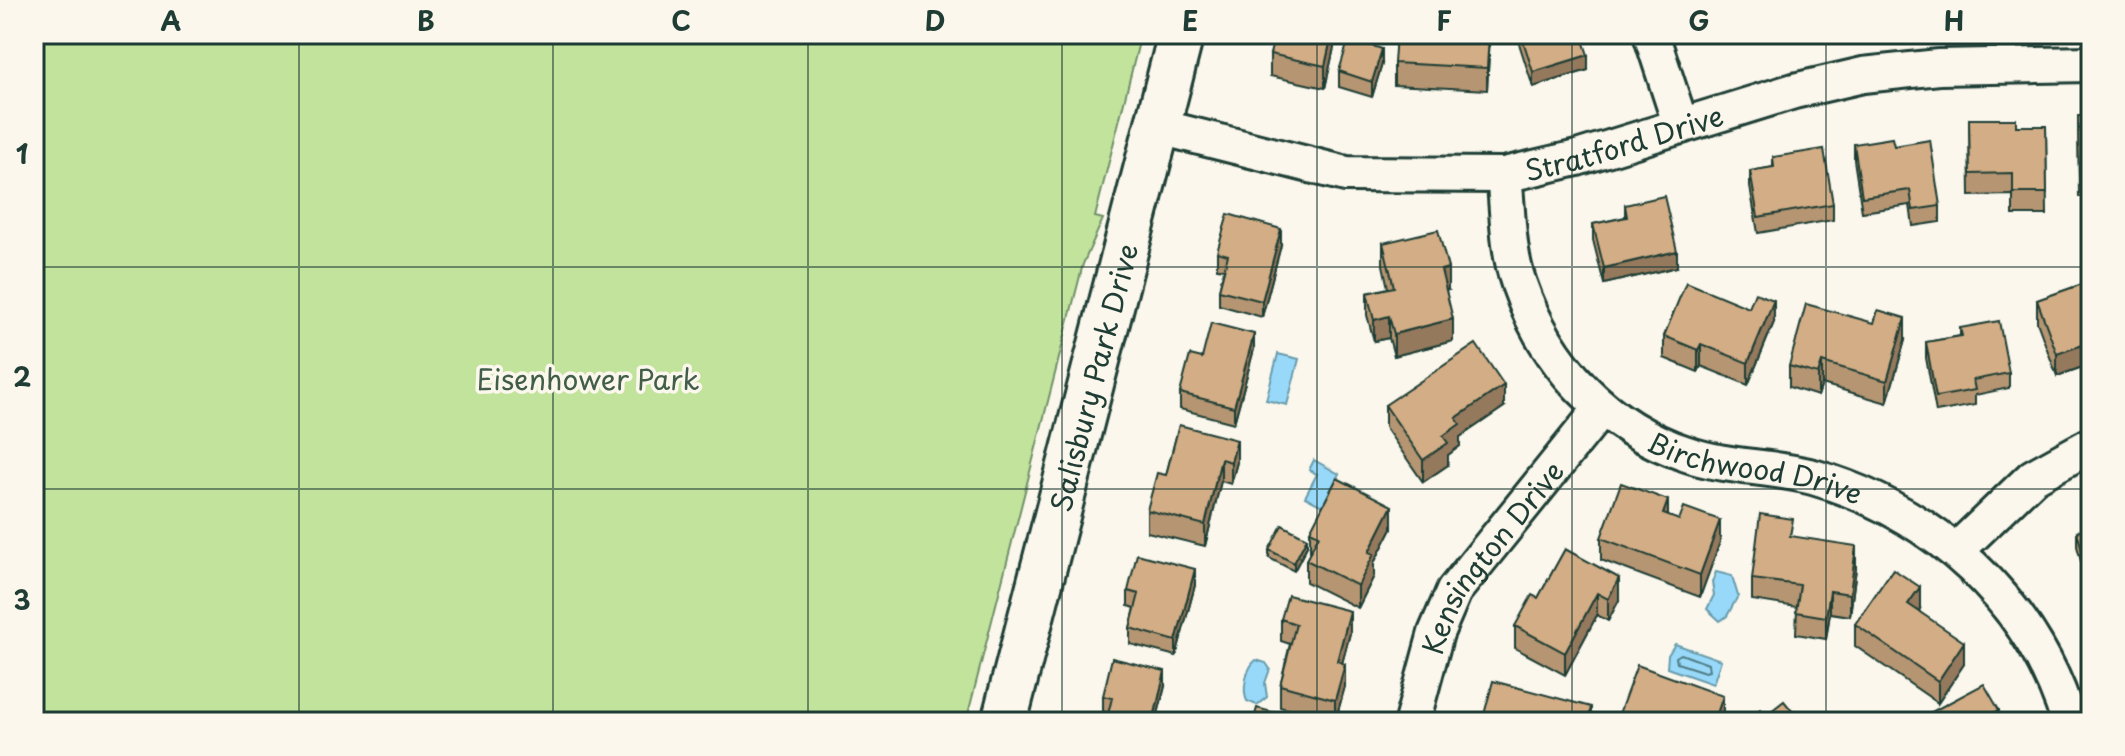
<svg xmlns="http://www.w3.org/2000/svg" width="2125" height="756" font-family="'Playpen Sans',sans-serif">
	<rect width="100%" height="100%" fill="#fbf7ec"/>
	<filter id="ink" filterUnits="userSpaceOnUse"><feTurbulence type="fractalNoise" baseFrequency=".0125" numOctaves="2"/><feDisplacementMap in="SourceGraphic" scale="16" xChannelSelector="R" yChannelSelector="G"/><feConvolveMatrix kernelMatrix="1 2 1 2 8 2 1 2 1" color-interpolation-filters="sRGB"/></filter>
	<g filter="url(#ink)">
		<polygon fill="#c2e39c" stroke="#709068" stroke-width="2" points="34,34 1141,34 1095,217 1103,219 1083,264 966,722 34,722"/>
		<g fill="#98d9fa" stroke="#689bab" stroke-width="2">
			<polygon points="1278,354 1299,359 1287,405 1266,400"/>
			<polygon points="1314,460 1339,474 1322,506 1305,497 1317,474 1309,470"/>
			<polygon points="1716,572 1732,576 1738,596 1727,616 1720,621 1707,609 1714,595 1712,582"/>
			<polygon points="1675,644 1721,660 1713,684 1667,668 1668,655"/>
			<path d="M1256,660L1266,663L1270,669L1265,683L1267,697L1257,705L1247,701C1242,690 1246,668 1256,660Z"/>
		</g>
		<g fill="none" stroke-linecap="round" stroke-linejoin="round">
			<polygon stroke="#4f7b83" stroke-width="2" points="1681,654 1708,664 1709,671 1705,672 1677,663 1676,657"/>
			<defs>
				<g id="street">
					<polyline points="1651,34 1681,126"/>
					<path id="s1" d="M1156,126L1346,174L1504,175L1577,158L1794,91L1863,75L1939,67L2091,64"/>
					<path id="s2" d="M1504,175C1508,210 1507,250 1519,284C1547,365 1605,427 1687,454C1727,468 1772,466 1813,477C1934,512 2032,600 2069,722"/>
					<polyline points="1956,551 2033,477 2091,445"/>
					<path id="s3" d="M1412,722L1436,633L1454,591L1601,409"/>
				</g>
				<g id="secondary">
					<path id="s4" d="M1004,722L1181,34"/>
				</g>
			</defs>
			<use href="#street" stroke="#1f3d34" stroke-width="40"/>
			<use href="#secondary" stroke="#1f3d34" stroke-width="50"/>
			<use href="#street" stroke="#fbf7ec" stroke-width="34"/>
			<use href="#secondary" stroke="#fbf7ec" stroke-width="44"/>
		</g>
		<g fill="#b59572" stroke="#1f3d34" stroke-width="2">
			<polygon points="1337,34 1325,88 1270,76 1270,54"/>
			<polygon points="1490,34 1487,90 1394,85 1394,63"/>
			<polygon points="1516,34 1581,34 1588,70 1533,87"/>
			<polygon points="1382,64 1372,97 1339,87 1339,71"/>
			<polygon points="2078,116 2091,116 2091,197 2079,197"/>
			<polygon points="1969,119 2016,126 2046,126 2047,215 2013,215 2013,195 1970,196"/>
			<polygon points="1854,144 1894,146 1940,206 1940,222 1913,226 1910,205 1862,212 1854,160"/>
			<polygon points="1773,157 1833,204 1833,220 1758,233 1750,187 1750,171 1773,167"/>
			<polygon points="1625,205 1677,267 1604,284 1593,240 1593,224 1625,217"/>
			<polygon points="1383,243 1448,290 1446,290 1453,341 1394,356 1389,338 1374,341 1367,315 1367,293 1388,288 1383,265"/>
			<polygon points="1281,245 1262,317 1219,305 1219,290 1224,269 1217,268 1217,252"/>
			<polygon points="2091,281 2091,364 2057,376 2037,322 2037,300"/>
			<polygon points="1774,322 1748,385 1701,366 1698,372 1664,358 1664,336"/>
			<polygon points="1960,328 2009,373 2009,388 1975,395 1975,405 1936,412 1926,358 1926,342 1960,336"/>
			<polygon points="1905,340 1887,403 1822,384 1818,396 1789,387 1789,366"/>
			<polygon points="1254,349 1234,423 1180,409 1180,393 1202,358"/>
			<polygon points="1385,405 1504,407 1460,437 1460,446 1448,455 1448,465 1423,482 1385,427"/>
			<polygon points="1179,425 1237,462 1231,484 1221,481 1205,546 1147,532 1147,510 1166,475"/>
			<polygon points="1668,516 1720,542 1700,597 1601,560 1601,538"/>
			<polygon points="2091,527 2087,584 2077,546 2077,531"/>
			<polygon points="1392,528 1374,563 1374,576 1358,608 1306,582 1306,560 1310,553 1310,531"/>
			<polygon points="1793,536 1856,568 1850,616 1830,613 1826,639 1796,634 1797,607 1752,600 1752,579"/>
			<polygon points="1307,546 1294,571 1269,558 1269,550"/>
			<polygon points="1565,549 1619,600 1608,621 1597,615 1565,675 1515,648 1515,626 1538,598"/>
			<polygon points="1195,585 1176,656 1130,644 1130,628 1135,608 1128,606 1128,591"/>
			<polygon points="1920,609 1919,611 1964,664 1938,703 1855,646 1855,624"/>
			<polygon points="1281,619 1350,633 1342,663 1345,686 1335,722 1280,707 1280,685 1290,644 1281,641"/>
			<polygon points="1165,686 1156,722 1106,722 1108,713 1103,711 1103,696"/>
		</g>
		<g fill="#94795d" stroke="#1f3d34" stroke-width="2">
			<polygon points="1332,34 1337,34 1325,88 1325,66"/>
			<polygon points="1489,34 1490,35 1487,90 1487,68"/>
			<polygon points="1382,49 1382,64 1372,97 1372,82"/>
			<polygon points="1588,55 1588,70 1533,87 1533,72"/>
			<polygon points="1281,229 1281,245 1262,317 1262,301"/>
			<polygon points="1677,251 1677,267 1604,284 1604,268"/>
			<polygon points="1448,268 1448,290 1441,291 1441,270"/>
			<polygon points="1774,300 1774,322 1748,385 1748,363"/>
			<polygon points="1389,316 1389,338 1374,341 1374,320"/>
			<polygon points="1905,318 1905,340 1887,403 1887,381"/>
			<polygon points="1453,319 1453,341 1394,356 1394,334"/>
			<polygon points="2091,333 2091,364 2057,376 2057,354"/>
			<polygon points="1254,334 1254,349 1234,423 1234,407"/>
			<polygon points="1701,344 1701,366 1698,372 1698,350"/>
			<polygon points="1822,362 1822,384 1818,396 1818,374"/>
			<polygon points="1504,385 1504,407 1460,437 1460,446 1448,455 1448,465 1423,482 1423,460 1443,436 1456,418"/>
			<polygon points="1237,440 1237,462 1231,484 1231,462"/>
			<polygon points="1221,459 1221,481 1205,546 1205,525"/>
			<polygon points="1668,500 1668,522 1663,514"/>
			<polygon points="1392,506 1392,528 1374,563 1374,576 1358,608 1358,586 1369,552"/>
			<polygon points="1720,520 1720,542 1700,597 1700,575"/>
			<polygon points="1307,538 1307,546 1294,571 1294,563"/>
			<polygon points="1856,546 1856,568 1850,616 1850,594"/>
			<polygon points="2091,568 2091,583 2087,584 2087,569"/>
			<polygon points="1195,569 1195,585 1176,656 1176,641"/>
			<polygon points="1619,578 1619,600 1608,621 1608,599"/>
			<polygon points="1920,587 1920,609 1908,625 1908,604"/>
			<polygon points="1830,591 1830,613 1826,639 1826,617"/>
			<polygon points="1597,593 1597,615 1565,675 1565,653"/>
			<polygon points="1350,611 1350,633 1337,683 1337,661"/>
			<polygon points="1964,642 1964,664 1938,703 1938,681"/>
			<polygon points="1345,664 1345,686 1335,722 1335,700"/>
			<polygon points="1165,671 1165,686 1156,722 1153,722"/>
			<polygon points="1723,696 1723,718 1722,722 1714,722"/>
			<polygon points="1591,707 1591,722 1588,722"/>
			<polygon points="1999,710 1999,722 1983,722 1983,719"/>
		</g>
		<g fill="#d3ad85" stroke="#1f3d34" stroke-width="2">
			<polygon points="1275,34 1332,34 1325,66 1270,54"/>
			<polygon points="1396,34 1489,34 1487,68 1394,63"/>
			<polygon points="1521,34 1581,34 1588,55 1533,72"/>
			<polygon points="1349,38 1382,49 1372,82 1339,71"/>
			<polygon points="2078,116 2091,116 2091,175 2079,175"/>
			<polygon points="1969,119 2016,119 2016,126 2046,126 2047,193 2013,193 2013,173 1970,174"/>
			<polygon points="1892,138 1894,146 1930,140 1940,206 1913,210 1910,190 1862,197 1854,144"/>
			<polygon points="1824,149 1833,204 1758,217 1750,171 1774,167 1773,157"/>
			<polygon points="1664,196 1677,251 1604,268 1593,224 1627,217 1625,205"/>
			<polygon points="1228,214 1281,229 1262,301 1219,290 1228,255 1217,252"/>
			<polygon points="1438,230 1448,268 1441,270 1453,319 1394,334 1389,316 1374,320 1367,293 1394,287 1383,243"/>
			<polygon points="2091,281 2091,333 2090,334 2091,342 2057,354 2037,300"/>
			<polygon points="1686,282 1749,308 1755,293 1774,300 1748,363 1701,344 1698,350 1664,336"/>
			<polygon points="1806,304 1874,323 1878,310 1905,318 1887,381 1822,362 1818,374 1789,366"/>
			<polygon points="1999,321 2009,373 1973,380 1975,390 1936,397 1926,342 1962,336 1960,328"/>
			<polygon points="1211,323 1254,334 1234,407 1180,393 1190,355 1202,358"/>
			<polygon points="1476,344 1504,385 1456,418 1460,424 1443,436 1448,443 1423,460 1385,405"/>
			<polygon points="1179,425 1237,440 1231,462 1221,459 1205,525 1147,510 1157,473 1166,475"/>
			<polygon points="1337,478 1392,506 1369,552 1374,554 1358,586 1306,560 1319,535 1310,531"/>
			<polygon points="1621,483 1668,500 1663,514 1679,520 1684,507 1720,520 1700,575 1601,538"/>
			<polygon points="1760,514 1793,519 1790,536 1856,546 1850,594 1830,591 1826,617 1796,612 1800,585 1752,579"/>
			<polygon points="1282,525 1307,538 1294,563 1269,550"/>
			<polygon points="2091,527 2091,568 2087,569 2077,531"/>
			<polygon points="1565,549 1619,578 1608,599 1597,593 1565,653 1515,626 1532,595 1538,598"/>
			<polygon points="1137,554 1195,569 1176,641 1130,628 1139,594 1128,591"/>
			<polygon points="1893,569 1920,587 1908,604 1964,642 1938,681 1855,624"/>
			<polygon points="1288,595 1350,611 1337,661 1345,664 1335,700 1280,685 1296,624 1281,619"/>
			<polygon points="1112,658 1165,671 1153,722 1106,722 1112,698 1103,696"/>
			<polygon points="1637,665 1723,696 1714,722 1616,722"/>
			<polygon points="1493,681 1591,707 1588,722 1482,722"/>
			<polygon points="1984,684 1999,710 1983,719 1985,722 1930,722 1926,715"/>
			<polygon points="1784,701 1801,722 1744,722 1760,709 1766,715"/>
			<polygon points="1257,708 1309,722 1253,722"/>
		</g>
	</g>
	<path fill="none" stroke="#1f3d34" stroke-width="2" stroke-opacity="0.55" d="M299,34V722M553,34V722M808,34V722M1062,34V722M1317,34V722M1572,34V722M1826,34V722M34,267H2091M34,489H2091"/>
	<g text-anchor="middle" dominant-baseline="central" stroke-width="7" stroke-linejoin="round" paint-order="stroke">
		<g font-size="28" fill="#1f3d34" stroke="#fbf7ec">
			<text stroke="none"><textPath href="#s1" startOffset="478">Stratford Drive</textPath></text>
			<text stroke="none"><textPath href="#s4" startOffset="356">Salisbury Park Drive</textPath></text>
			<text stroke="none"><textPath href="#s2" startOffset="428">Birchwood Drive</textPath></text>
			<text stroke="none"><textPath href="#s3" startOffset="186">Kensington Drive</textPath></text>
		</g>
		<g font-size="28" fill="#405e49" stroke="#fbf7ec">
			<text x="588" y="378">Eisenhower Park</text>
		</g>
	</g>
	<rect width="2125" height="756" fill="none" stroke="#fbf7ec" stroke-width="88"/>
	<rect x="44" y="44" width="2037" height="668" fill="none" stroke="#1f3d34" stroke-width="3"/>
	<g font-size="26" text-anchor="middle" font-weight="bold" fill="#1f3d34">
		<text x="171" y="31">A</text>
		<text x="426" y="31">B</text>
		<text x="681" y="31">C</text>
		<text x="935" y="31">D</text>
		<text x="1190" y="31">E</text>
		<text x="1444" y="31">F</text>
		<text x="1699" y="31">G</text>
		<text x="1954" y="31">H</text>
		<text x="22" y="164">1</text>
		<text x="22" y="387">2</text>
		<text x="22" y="610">3</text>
	</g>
</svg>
